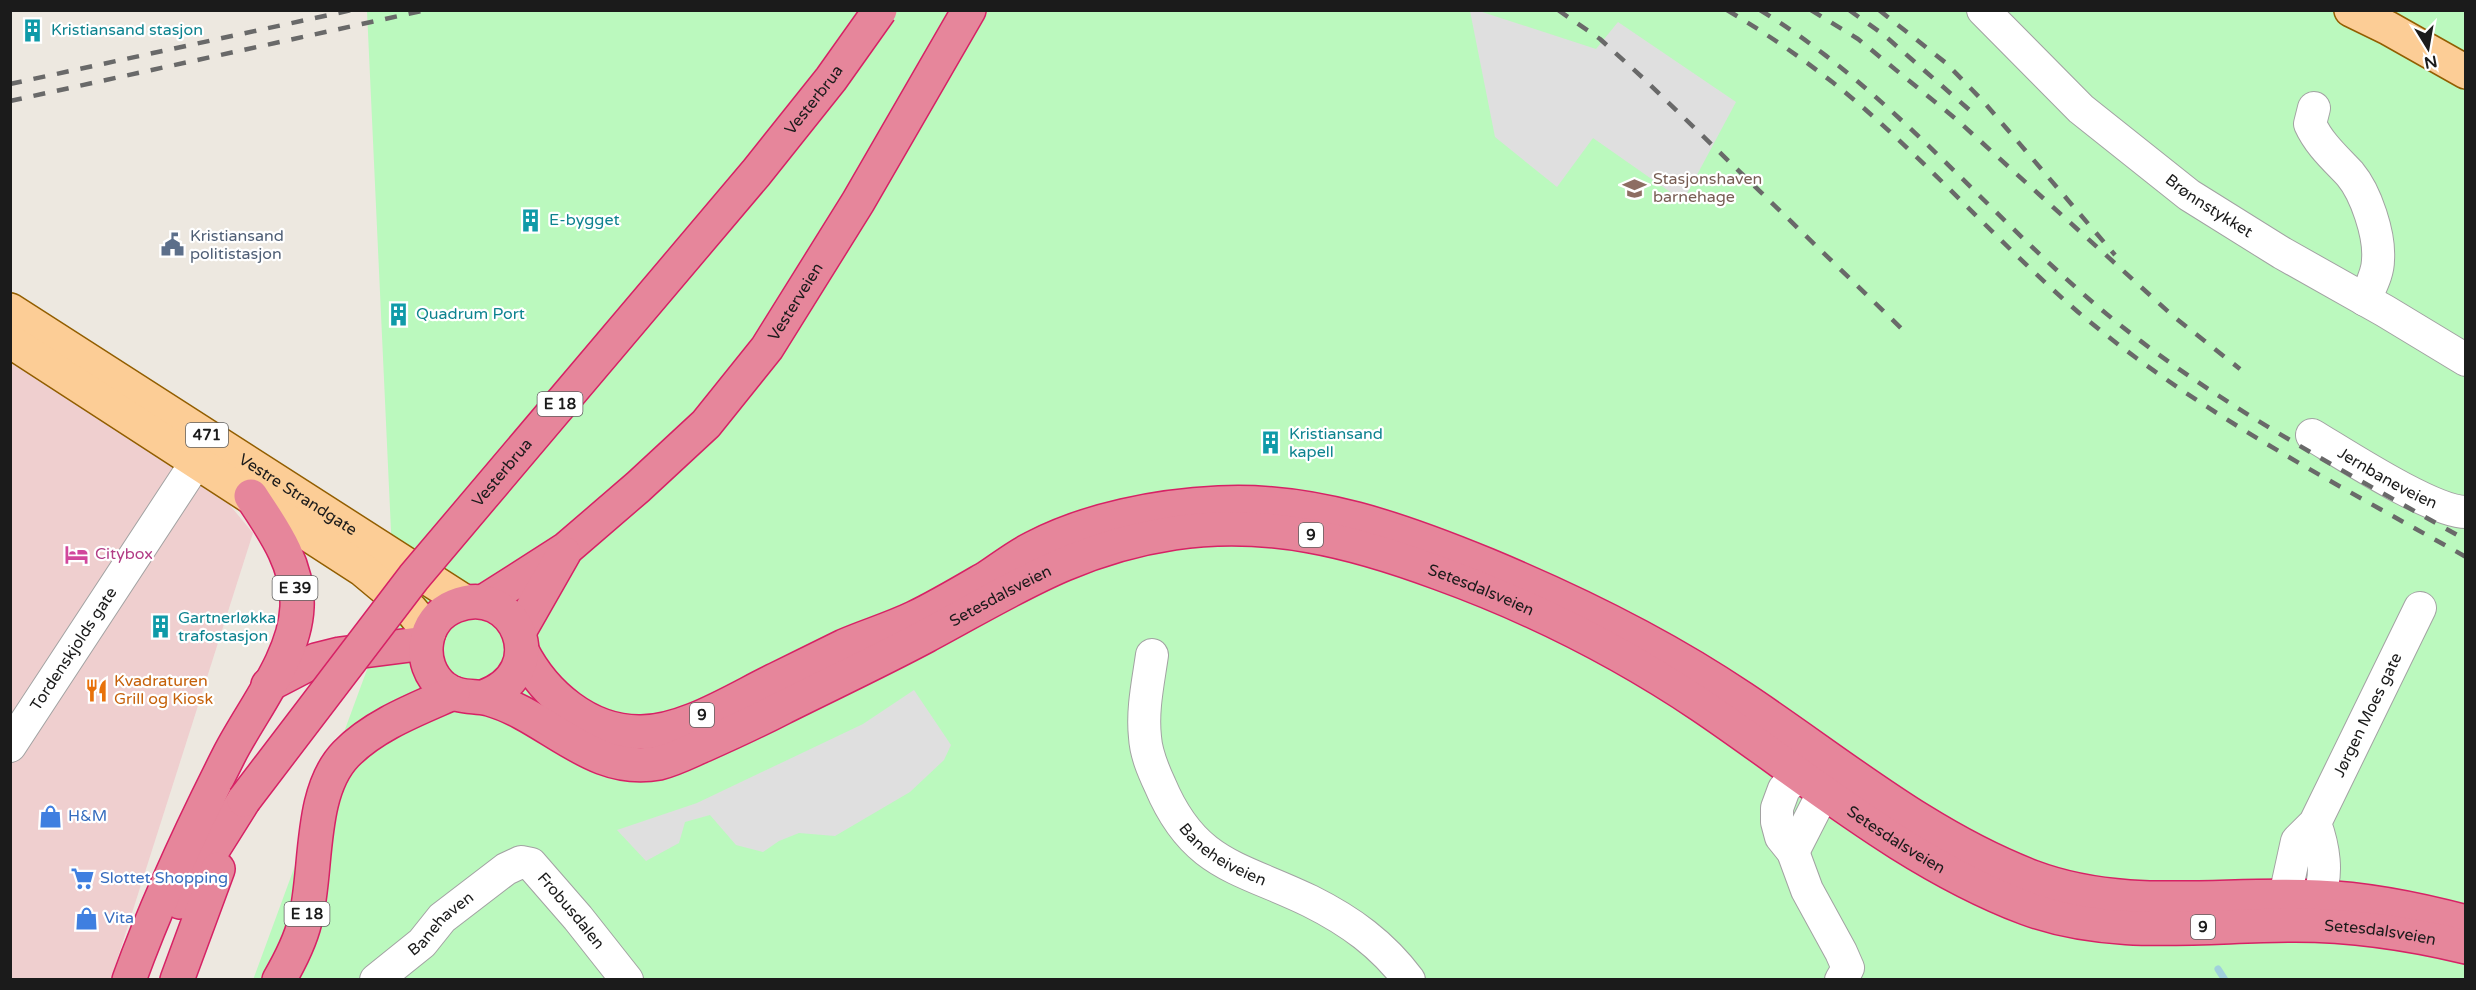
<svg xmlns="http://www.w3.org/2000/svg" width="2476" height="990" font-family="'Varela Round',sans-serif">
	<rect width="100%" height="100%" fill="#ede8e0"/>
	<polygon fill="#efcfcf" points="10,345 193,461 253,533 111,979 11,979"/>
	<polygon fill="#bbf9be" points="367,11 2465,11 2465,979 253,980 394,596"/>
	<g fill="#dfdfdf">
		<polygon points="1470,11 1479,11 1596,49 1618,22 1736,102 1683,201 1593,138 1557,187 1495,137"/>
		<polygon points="914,690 951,745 944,760 910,792 835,836 799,833 779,841 763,852 736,845 710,815 685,822 679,843 646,861 617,830 697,803 863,724"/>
	</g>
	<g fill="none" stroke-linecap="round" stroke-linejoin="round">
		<polyline stroke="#a0d0dc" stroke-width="7" points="2218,969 2225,980"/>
		<defs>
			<g id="minor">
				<path id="s1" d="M1983,10L2081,109L2189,195L2282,253L2385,311L2466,360"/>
				<path d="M2314,108L2310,124C2319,144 2335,158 2350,174C2366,193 2380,235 2378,260C2378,274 2370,287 2365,300"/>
				<path id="s2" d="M2312,435C2344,454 2432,512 2466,512"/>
				<path id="s3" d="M1152,655C1148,683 1142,710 1145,737C1146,754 1153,770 1160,785C1194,866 1240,867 1310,901C1350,921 1382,944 1409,980"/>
				<path id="s4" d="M10,746L197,461"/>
				<polyline points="1823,766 1790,783 1784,789 1777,808 1777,822 1781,837 1793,852 1807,890 1841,952 1848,968 1841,980"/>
				<path id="s5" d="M2315,823C2323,845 2329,875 2318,897C2313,907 2305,916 2299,925L2285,896L2297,841L2315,823L2420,608"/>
				<polyline points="1793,852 1817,805 1830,768"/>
				<path id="s6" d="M376,980L422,943L442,918L506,869L521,862L531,864L578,918L627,980"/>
			</g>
			<g id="major">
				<polyline points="2351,10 2388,28 2466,72"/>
				<path id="s7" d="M10,310L465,602"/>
				<polyline points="10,341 363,570 411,610 429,632"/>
			</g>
			<g id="highway">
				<path id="s8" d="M483,602L566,549L638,487L706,424L767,348L858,202L969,10"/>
				<polyline points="519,632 564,553"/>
				<path d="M522,651C544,694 588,732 639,732C684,733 737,698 777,679C799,668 822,657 844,646C867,636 891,629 914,618C939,606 964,591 988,577C1003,567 1017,556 1033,548C1089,519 1157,506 1219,503C1313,498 1402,530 1487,565C1576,602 1662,644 1742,698C1837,761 1925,836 2032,877C2125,912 2222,892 2318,897C2368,899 2417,909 2466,922"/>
				<polyline points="268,685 316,660 340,654 426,643"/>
				<path id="s9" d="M483,697C555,672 515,581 455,606C422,619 416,664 443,687C458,699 473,695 489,699C549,716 592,776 659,763C675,759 690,751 704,745C731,733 757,721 782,708C830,684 879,661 926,636C1012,590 1074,548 1174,533C1267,519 1353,541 1439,573C1533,607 1620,651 1702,706C1807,777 1907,863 2026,908C2112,940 2205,925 2295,925C2354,925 2408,933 2466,947"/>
				<polyline points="180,902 244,800"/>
				<path d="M129,980C156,905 193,826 229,755C252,710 295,658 297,607C299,565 273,529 251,496"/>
				<polyline points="177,980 218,869"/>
				<path d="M279,980C290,961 300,942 305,921C318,871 308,793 346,754C374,725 417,709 453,693"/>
			</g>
		</defs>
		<use href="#minor" stroke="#a2a2a2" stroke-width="34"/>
		<use href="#major" stroke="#925e00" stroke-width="36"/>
		<use href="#highway" stroke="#d62265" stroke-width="36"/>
		<use href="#minor" stroke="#fff" stroke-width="32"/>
		<use href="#major" stroke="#fccd96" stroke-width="33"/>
		<use href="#highway" stroke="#e6869b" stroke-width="33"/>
		<g stroke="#696969" stroke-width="4.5" stroke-dasharray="12 12" stroke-linecap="butt">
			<polyline points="1558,10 1600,39 1643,78 1904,331"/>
			<path d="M1727,10C1774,38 1818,69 1859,104C1935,170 2002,246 2078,312C2195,411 2333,482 2466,557"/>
			<path d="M1760,10C1888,88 1983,209 2096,305C2207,400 2339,468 2466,540"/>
			<polyline points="1811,10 1858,39 1956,119 2173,316 2240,369"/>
			<polyline points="1849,10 1884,35 1974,114"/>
			<polyline points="1879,10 1946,63 1983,101 2115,255"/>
			<polyline points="10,84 352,10"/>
			<polyline points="10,101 426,10"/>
		</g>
		<defs>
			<g id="highway-bridge">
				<path id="s10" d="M244,800L414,577L756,173L831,79L880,10"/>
			</g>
		</defs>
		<use href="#highway-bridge" stroke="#d62265" stroke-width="36" stroke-linecap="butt"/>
		<use href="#highway-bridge" stroke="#e6869b" stroke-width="33"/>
	</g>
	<defs>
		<symbol id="building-bare" viewBox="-9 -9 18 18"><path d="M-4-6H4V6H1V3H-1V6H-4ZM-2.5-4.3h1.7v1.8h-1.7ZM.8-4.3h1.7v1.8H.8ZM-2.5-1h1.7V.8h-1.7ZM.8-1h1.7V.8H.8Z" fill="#0f9aa8" stroke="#fff" stroke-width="2.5" paint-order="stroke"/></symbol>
		<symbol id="school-bare" viewBox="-9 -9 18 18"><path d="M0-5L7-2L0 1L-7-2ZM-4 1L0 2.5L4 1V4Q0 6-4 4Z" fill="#8d6e63" stroke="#fff" stroke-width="2.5" paint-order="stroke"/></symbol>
		<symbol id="civic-bare" viewBox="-9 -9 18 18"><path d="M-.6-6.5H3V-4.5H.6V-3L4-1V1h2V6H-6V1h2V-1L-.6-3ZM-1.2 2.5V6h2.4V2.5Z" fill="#5c6f8a" stroke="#fff" stroke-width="2.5" paint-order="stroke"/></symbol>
		<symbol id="hotel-bare" viewBox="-9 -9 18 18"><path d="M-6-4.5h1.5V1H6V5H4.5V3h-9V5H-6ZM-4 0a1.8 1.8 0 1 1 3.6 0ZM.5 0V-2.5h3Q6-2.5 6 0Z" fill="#d1479c" stroke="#fff" stroke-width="2.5" paint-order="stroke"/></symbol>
		<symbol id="restaurant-bare" viewBox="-9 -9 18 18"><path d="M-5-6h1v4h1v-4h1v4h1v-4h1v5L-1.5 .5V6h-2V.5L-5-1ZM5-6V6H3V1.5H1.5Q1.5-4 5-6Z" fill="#e8710a" stroke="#fff" stroke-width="2.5" paint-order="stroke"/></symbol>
		<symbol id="shop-bare" viewBox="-9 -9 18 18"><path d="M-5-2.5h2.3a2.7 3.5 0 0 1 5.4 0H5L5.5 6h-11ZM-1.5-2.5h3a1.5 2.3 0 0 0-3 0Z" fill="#3f7fe0" stroke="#fff" stroke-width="2.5" paint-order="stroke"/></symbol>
		<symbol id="supermarket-bare" viewBox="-9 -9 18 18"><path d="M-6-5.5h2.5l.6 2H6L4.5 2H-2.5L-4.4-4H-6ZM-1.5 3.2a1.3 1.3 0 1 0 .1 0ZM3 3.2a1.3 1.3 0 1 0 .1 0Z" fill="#3f7fe0" stroke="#fff" stroke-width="2.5" paint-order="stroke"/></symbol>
	</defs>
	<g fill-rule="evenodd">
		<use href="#building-bare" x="16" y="14" width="33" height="33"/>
		<use href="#school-bare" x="1618" y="172" width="33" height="33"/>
		<use href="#building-bare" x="514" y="204" width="33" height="33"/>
		<use href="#civic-bare" x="156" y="228" width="33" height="33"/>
		<use href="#building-bare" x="382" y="298" width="33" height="33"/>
		<use href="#building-bare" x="1254" y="426" width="33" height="33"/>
		<use href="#hotel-bare" x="60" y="538" width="33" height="33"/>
		<use href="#building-bare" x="144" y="610" width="33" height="33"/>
		<use href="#restaurant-bare" x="80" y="674" width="33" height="33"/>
		<use href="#shop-bare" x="34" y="800" width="33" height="33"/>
		<use href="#supermarket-bare" x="66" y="862" width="33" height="33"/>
		<use href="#shop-bare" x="70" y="902" width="33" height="33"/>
	</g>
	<g text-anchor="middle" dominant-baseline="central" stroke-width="4.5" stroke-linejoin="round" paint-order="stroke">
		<g fill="#fff" stroke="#5f5f5f" stroke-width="1.5">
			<rect x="537.5" y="392" width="45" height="24" rx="4.5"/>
			<rect x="186" y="423" width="42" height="24" rx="4.5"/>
			<rect x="1299" y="523" width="24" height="24" rx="4.5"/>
			<rect x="272.5" y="576" width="45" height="24" rx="4.5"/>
			<rect x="690" y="703" width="24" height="24" rx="4.5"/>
			<rect x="284.5" y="902" width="45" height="24" rx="4.5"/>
			<rect x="2191" y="915" width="24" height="24" rx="4.5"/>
		</g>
		<g font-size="15" font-weight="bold" fill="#1b1b1b">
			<text x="560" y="404">E 18</text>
			<text x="207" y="435">471</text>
			<text x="1311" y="535">9</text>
			<text x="295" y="588">E 39</text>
			<text x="702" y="715">9</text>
			<text x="307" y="914">E 18</text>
			<text x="2203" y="927">9</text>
		</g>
		<g font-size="16" fill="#0d838f" stroke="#fff" text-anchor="start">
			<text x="51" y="30">Kristiansand stasjon</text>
			<text x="549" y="220">E-bygget</text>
			<text x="416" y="314">Quadrum Port</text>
			<text x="1289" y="434">Kristiansand<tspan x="1289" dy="18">kapell</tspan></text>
			<text x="178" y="618">Gartnerløkka<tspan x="178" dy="18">trafostasjon</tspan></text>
		</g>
		<g font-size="16" fill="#1b1b1b" stroke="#fff">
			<text stroke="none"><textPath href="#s10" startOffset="903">Vesterbrua</textPath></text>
			<text stroke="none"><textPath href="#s1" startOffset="300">Brønnstykket</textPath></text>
			<text stroke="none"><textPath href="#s8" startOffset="438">Vesterveien</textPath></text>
			<text stroke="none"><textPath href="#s10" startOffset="417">Vesterbrua</textPath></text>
			<text stroke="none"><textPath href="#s2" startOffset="87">Jernbaneveien</textPath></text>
			<text stroke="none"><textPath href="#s7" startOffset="342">Vestre Strandgate</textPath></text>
			<text stroke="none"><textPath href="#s9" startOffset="1374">Setesdalsveien</textPath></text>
			<text stroke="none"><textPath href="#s9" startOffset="872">Setesdalsveien</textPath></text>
			<text stroke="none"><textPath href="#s4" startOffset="116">Tordenskjolds gate</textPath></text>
			<text stroke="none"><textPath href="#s5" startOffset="344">Jørgen Moes gate</textPath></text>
			<text stroke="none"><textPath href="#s9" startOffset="1860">Setesdalsveien</textPath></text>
			<text stroke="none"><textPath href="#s3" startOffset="230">Baneheiveien</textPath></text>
			<text stroke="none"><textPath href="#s6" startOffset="260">Frobusdalen</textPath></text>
			<text stroke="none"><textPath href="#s6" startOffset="86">Banehaven</textPath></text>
			<text stroke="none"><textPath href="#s9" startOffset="2364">Setesdalsveien</textPath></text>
		</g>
		<g font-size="16" fill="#785e54" stroke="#fff" text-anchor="start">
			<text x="1653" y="179">Stasjonshaven<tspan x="1653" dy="18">barnehage</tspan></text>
		</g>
		<g font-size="16" fill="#4e5e75" stroke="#fff" text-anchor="start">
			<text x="190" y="236">Kristiansand<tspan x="190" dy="18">politistasjon</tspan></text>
		</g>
		<g font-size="16" fill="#b23c85" stroke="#fff" text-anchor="start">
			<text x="95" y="554">Citybox</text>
		</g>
		<g font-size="16" fill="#c56008" stroke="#fff" text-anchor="start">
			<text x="114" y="681">Kvadraturen<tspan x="114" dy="18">Grill og Kiosk</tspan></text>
		</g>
		<g font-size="16" fill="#366cbe" stroke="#fff" text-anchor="start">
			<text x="68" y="816">H&amp;M</text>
			<text x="100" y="878">Slottet Shopping</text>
			<text x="104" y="918">Vita</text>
		</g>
	</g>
	<rect width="2476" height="990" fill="none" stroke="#1b1b1b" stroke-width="24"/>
	<g transform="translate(2428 48) rotate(169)" stroke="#ffffff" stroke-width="4.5" paint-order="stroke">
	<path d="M0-4.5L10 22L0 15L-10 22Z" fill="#1b1b1b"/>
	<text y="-9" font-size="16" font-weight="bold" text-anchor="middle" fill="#1b1b1b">N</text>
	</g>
</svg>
